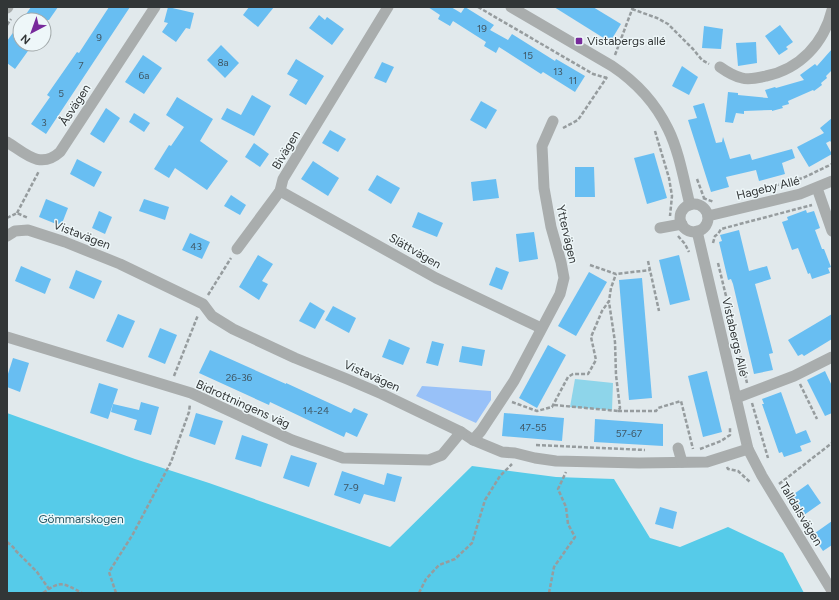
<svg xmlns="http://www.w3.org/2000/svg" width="839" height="600" font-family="Figtree,sans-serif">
	<rect width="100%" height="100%" fill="#e1e9ec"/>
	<polygon fill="#8ed5ea" points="575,379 613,383 612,410 570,407"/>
	<polygon fill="#56cbe9" points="7,413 135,459 209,483 390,547 472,466 556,477 614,479 650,538 680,547 728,527 783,553 804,593 7,593"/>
	<polygon fill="#98c1f8" points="422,386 491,391 491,400 476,423 416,396"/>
	<g fill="#68bef2">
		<polygon points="31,7 58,7 49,20 22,20"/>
		<polygon points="109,7 130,7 46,134 31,124 50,97 47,95 77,52 79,53"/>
		<polygon points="168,7 194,13 190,29 186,28 176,42 162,32 168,23 164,22"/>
		<polygon points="249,7 274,7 258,27 243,15"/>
		<polygon points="428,7 451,7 461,13 465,7 494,25 490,30 508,40 512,34 555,61 556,59 585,76 575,92 543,72 541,74 499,47 496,53 484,46 486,42 453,21 450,26 438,19 440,15"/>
		<polygon points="554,7 593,7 621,24 610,42"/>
		<polygon points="319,15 325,20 327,17 344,29 332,45 309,28"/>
		<polygon points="20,23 20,44 33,44 15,69 7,63 7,41"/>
		<polygon points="780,25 793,42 786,47 788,49 779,55 765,36"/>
		<polygon points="704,26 723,29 721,49 702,48"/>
		<polygon points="756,42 757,63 738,66 736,43"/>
		<polygon points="221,45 239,63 225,78 207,60"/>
		<polygon points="832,49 832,70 826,76 827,78 821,83 822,85 814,91 813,90 788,101 789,104 782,106 783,108 772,111 772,110 744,111 744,114 736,113 733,123 725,122 728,92 738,93 738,95 768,98 765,90 775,87 776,88 804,80 800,75 815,64 817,66"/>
		<polygon points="143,55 162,68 144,94 125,82"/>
		<polygon points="296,59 324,76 306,105 289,95 298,80 287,74"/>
		<polygon points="382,62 394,67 386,83 374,78"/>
		<polygon points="682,66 698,77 689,95 672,86"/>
		<polygon points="252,95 271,106 254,136 221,119 227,108 241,115"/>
		<polygon points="177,97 213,119 200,141 228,161 207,190 175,168 169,178 154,169 169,145 171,146 184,127 166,115"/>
		<polygon points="481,101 497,110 486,129 470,120"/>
		<polygon points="704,103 716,143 722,142 723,137 730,159 750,154 752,160 792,149 795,158 782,163 785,174 759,181 756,170 726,177 729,187 711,192 688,120 697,118 693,106"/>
		<polygon points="106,108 120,118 104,143 90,134"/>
		<polygon points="134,113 150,123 144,132 129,122"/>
		<polygon points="832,118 832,143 830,141 826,143 832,154 809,167 797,147 824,133 820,128"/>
		<polygon points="330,130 346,139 338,152 322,143"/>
		<polygon points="254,143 269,154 260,167 245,157"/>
		<polygon points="654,153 667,198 647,204 634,158"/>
		<polygon points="77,159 102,172 94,187 70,174"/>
		<polygon points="313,161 339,178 328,196 301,179"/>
		<polygon points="575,167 594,167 595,197 575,197"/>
		<polygon points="377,175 400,188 391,204 368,190"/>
		<polygon points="496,179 499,198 473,201 471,182"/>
		<polygon points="231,195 246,205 240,215 224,206"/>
		<polygon points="46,199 68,208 61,226 39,217"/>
		<polygon points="144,199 169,207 165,220 139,211"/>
		<polygon points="806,210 807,213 814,211 820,228 815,230 822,249 824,249 831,267 828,268 830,273 812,279 810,273 808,274 798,248 792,250 782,222 788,220 787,217"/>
		<polygon points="99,211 112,217 105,234 92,228"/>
		<polygon points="418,212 443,223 437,237 412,227"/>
		<polygon points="739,230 749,271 767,266 771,279 755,284 773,353 769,354 773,370 754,374 733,284 731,279 728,280 719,242 722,241 720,235"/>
		<polygon points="534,232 538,259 519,262 516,234"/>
		<polygon points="190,233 210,242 202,259 182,250"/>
		<polygon points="258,255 273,264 262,281 268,284 259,300 239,287"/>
		<polygon points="679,255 690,300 670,305 659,260"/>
		<polygon points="21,266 51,279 45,294 15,281"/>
		<polygon points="496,267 509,272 502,290 489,285"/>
		<polygon points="76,270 102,281 94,299 69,288"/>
		<polygon points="589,272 607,282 576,336 558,326"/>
		<polygon points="642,278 652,398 629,400 619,280"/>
		<polygon points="310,302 325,311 315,329 299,321"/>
		<polygon points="333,306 356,318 349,333 325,320"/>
		<polygon points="118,314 135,321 123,348 106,341"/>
		<polygon points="832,314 832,339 804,356 802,354 798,356 788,340"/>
		<polygon points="160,328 177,335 165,364 148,357"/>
		<polygon points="389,339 410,348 403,365 382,357"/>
		<polygon points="432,341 444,344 438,366 426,363"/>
		<polygon points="548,345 566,355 537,408 519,398"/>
		<polygon points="462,346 485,350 482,366 459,362"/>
		<polygon points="210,350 286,384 286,383 351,413 354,408 368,414 357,437 346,432 344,437 270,402 269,405 199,373"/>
		<polygon points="13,358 29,363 20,392 7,387 7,377"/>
		<polygon points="707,371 722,432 703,437 688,376"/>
		<polygon points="825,371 832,386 832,413 825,416 807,380"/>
		<polygon points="99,383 118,389 108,419 90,413"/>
		<polygon points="781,392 796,434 806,430 811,442 800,446 802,451 784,457 782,452 779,453 762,404 764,404 762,399"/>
		<polygon points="141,402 159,407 151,435 134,430 137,420 111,412 113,404 139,410"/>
		<polygon points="196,413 223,421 215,445 189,436"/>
		<polygon points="504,413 564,418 562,441 502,436"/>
		<polygon points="595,419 663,424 663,446 594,442"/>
		<polygon points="242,435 268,444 261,467 235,459"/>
		<polygon points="291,455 317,463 309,487 283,478"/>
		<polygon points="342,471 384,485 387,473 402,477 395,502 364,494 360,504 334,495"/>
		<polygon points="808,484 821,503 804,515 802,512 799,514 790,501 793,499 791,496"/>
		<polygon points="660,507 677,512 673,529 655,524"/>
		<polygon points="832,521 832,545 823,551 814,538 816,536 815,533"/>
	</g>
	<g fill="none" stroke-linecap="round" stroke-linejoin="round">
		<g stroke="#969c9e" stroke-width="2.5" stroke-dasharray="4 2" stroke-linecap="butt">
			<polyline points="478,7 593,74 607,78"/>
			<polyline points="632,9 657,18 668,24 693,49 702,60 709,64"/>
			<polyline points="7,25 11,19"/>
			<polyline points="615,55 633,7"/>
			<polyline points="563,128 578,120 607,77"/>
			<polyline points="655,131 669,178 672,196 670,216"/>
			<polyline points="697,179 704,198"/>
			<polyline points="740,195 803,178 832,164"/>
			<polyline points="703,198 714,202"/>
			<polyline points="17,213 39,171"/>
			<polyline points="7,218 17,213 28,218"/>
			<polyline points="678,236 685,244 689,252"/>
			<polyline points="713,243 715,236 718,234 721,229 812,205"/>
			<polyline points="648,261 659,311"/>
			<polyline points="718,263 747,383"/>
			<polyline points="590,265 616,274 650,270"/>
			<polyline points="208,295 231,258"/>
			<polyline points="174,376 198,315"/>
			<polyline points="800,384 817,419"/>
			<polyline points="512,402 537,411 552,407 568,377 573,374 588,374 596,360 591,337 602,311 609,301 611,288 616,274"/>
			<polyline points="752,403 768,458"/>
			<polyline points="554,405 618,411 620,408 616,375 615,342 609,302"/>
			<polyline points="618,411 656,411 658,408 681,401 693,449"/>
			<polyline points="536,445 645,450"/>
			<polyline points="700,449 721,441 730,435 730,428"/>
			<polyline points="727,467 728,469 738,471 750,482"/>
			<polyline points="779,484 832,443"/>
			<polyline points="7,542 13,547 16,551 37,572 49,589"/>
			<path d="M43,593C61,580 63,583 82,593"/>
			<polyline points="116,593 109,572 133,534 171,462 189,412 190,404"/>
			<polyline points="419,593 426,579 439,565 455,559 472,543 485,500 500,476 512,464"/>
			<polyline points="549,593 554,567 575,537 568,524 566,507 558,489 566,472"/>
		</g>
		<g stroke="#a9adad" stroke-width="11">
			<path d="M511,7L612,66C636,82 655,102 668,129C679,151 684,181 690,205"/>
			<polyline points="7,8 8,7"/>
			<path d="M720,67C727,72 733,76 742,78C749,80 758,78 766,76C800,69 824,43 832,10"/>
			<path d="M7,142C25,153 40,170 60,152L155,7"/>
			<polyline points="817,188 832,231"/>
			<polyline points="280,191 436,278 541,328"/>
			<circle cx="694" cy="218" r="14"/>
			<polyline points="708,216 800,194 832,181"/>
			<polyline points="660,228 682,224"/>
			<polyline points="697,231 748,449 762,476 832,591"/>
			<polyline points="7,236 15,231 28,230 65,242 120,264 203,304 212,316 233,329 295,358 347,379 382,394 461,432 473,440 502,452 515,453 535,458 556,461 639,463 707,462 748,449"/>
			<polyline points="237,249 280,191 283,179 388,7"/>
			<polyline points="7,337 191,393 292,440 343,458 429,460 442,455 461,432"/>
			<polyline points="736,398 794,376 832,357"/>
			<polyline points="473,440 481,431 514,381 560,294 564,278 561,262 551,227 544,188 542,146 553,121"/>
			<polyline points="678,448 682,462"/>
		</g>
	</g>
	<rect fill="#772a9b" stroke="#eef7f9" stroke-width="1.5" x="575" y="37" width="8" height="8" rx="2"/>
	<g text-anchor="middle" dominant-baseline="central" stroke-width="3" stroke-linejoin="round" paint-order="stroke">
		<g font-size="10" fill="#405866">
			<text x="482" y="28">19</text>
			<text x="99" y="37">9</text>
			<text x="528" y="55">15</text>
			<text x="223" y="62">8a</text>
			<text x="81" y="65">7</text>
			<text x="558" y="71">13</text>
			<text x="144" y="75">6a</text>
			<text x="573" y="80">11</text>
			<text x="61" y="93">5</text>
			<text x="44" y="122">3</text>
			<text x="196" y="246">43</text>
			<text x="239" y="377">26-36</text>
			<text x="316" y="410">14-24</text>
			<text x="533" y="427">47-55</text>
			<text x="629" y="433">57-67</text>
			<text x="351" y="487">7-9</text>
		</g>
		<g font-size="12" fill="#323637" stroke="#eef7f9" text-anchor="start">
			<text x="587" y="41">Vistabergs allé</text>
		</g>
		<g font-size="12" fill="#323637" stroke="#eef7f9">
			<text transform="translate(75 105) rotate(-57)">Åsvägen</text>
			<text transform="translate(286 150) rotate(-59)">Bivägen</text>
			<text transform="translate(768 188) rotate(-14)">Hageby Allé</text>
			<text transform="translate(567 234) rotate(77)">Yttervägen</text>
			<text transform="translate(82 235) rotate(21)">Vistavägen</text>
			<text transform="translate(415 251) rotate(30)">Slättvägen</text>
			<text transform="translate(735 337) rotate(77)">Vistabergs Allé</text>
			<text transform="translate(372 376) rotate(24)">Vistavägen</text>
			<text transform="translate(243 404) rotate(24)">Bidrottningens väg</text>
			<text transform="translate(801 514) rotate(59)">Talldalsvägen</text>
		</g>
		<g font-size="12" fill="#285966" stroke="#eef7f9">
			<text x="81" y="519">Gömmarskogen</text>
		</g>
	</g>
	<rect width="839" height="600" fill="none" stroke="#323637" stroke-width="16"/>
	<g transform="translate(32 32) rotate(221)"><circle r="19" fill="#eef7f9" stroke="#a3aaab"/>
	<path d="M0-3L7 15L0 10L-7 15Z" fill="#772a9b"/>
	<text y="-6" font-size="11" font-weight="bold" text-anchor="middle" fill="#323637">N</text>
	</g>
</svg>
